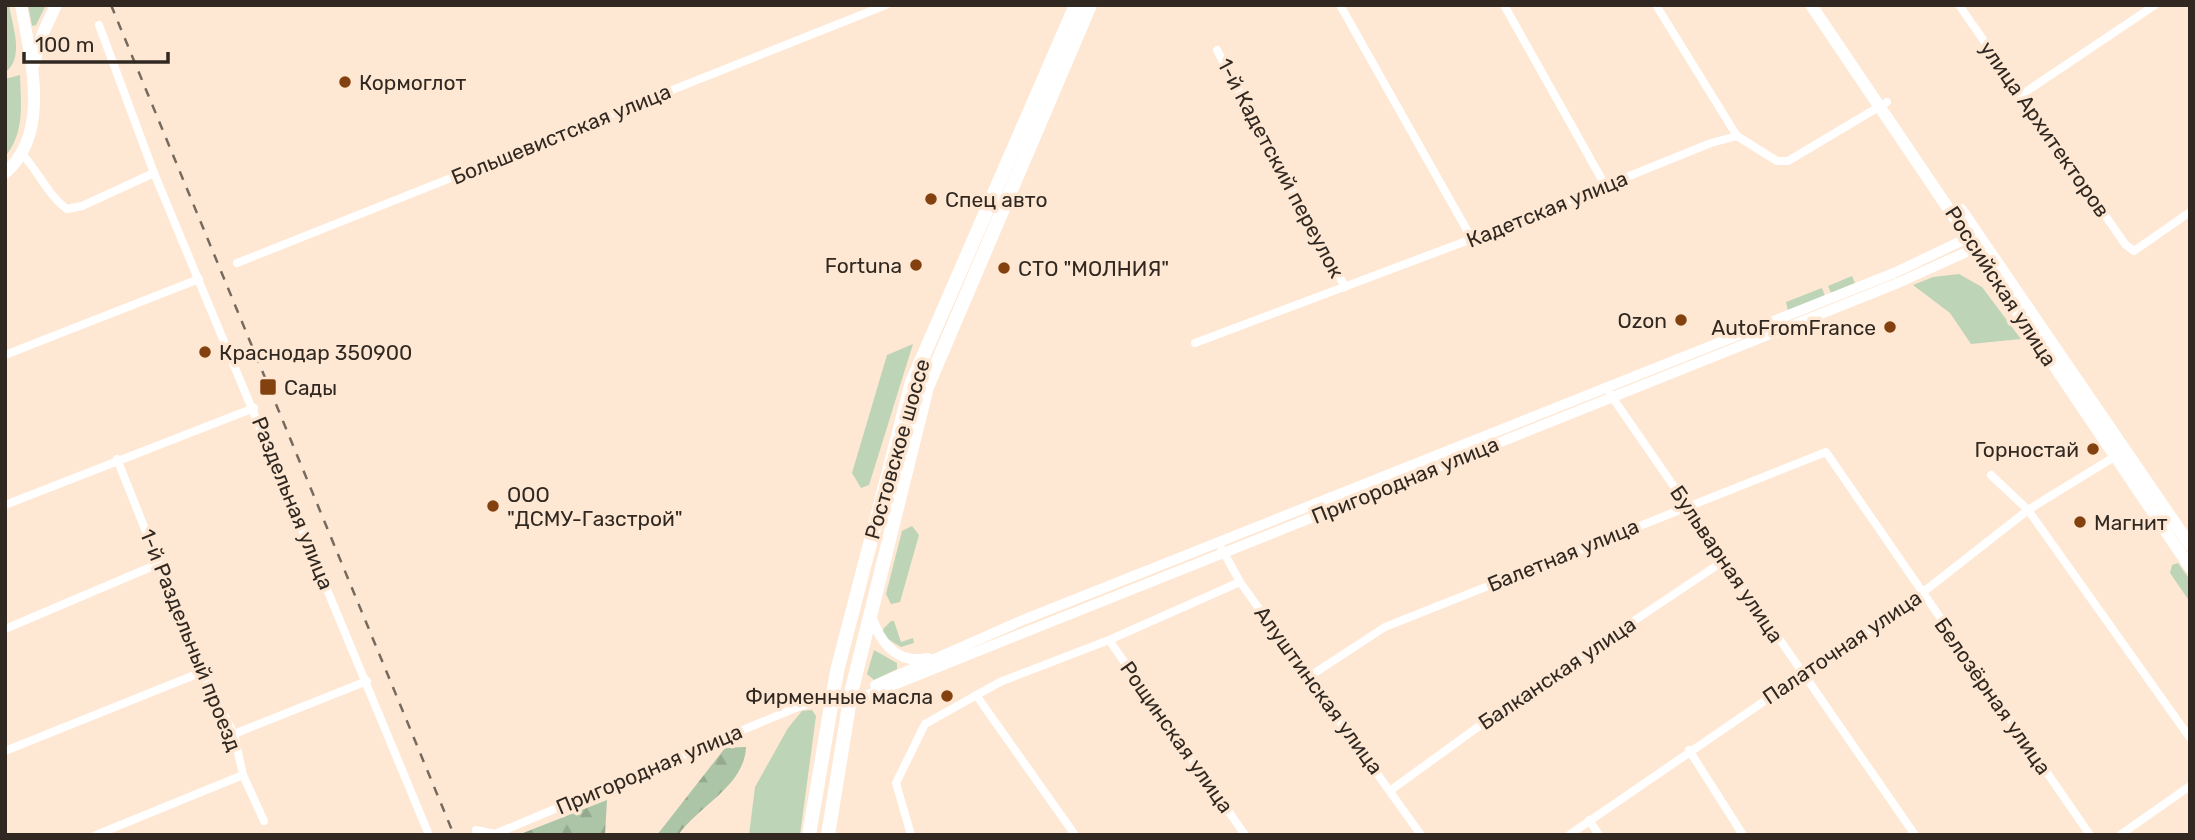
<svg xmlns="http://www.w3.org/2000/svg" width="2195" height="840" font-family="Rubik,sans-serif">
	<defs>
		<pattern id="forest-firs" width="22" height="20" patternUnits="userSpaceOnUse" patternTransform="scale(1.75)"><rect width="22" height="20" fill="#adc5a7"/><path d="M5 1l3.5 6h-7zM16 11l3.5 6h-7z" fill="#95a98f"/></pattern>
	</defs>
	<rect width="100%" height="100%" fill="#fee8d4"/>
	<g fill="#bdd4b7">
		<path d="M5,5H9C12,25 24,54 8,70H5Z"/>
		<polygon points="28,5 46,5 36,25 32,26"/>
		<path d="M20,75C21,106 25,132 5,157V79Z"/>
		<polygon points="1959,274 1982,287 2021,339 1971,344 1950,313 1913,285 1933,277"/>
		<polygon points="1852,276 1855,283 1831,293 1828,286"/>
		<polygon points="1822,288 1825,296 1788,311 1786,302"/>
		<polygon points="913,344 869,485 861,488 852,473 887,355"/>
		<polygon points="912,526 919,535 900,602 891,604 886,594 902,531"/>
		<polygon points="2178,563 2190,580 2190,602 2170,573 2172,565"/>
		<polygon points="891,621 894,621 901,642 913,638 914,643 901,647 881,635 884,628"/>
		<polygon points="874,650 897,663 897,669 874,680 867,674"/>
		<polygon points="812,710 816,716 800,835 749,835 755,787 788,728 802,711"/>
	</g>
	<g fill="url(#forest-firs)">
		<path d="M746,747C745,785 699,806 678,835H657L725,748Z"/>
		<polygon points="607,800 605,835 518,835"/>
	</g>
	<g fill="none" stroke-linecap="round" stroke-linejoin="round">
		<g stroke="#fff" stroke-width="8">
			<polyline points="1340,5 1472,239"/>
			<polyline points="1504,5 1605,185"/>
			<polyline points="1656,5 1737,136"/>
			<polyline points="1959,5 2125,244 2134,251 2190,212"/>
			<polyline points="99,25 154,173 429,835"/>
			<polyline points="1217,50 1345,287"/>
			<polyline points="2021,95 2155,5"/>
			<path d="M21,153C38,170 48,196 67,209L82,206L154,173"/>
			<polyline points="237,263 886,5"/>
			<polyline points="1195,343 1493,231 1711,143 1737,136 1777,161 1788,161 1887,102"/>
			<polyline points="5,355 199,279"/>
			<polyline points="1610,394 1915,835"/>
			<polyline points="117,459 202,672 234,734 243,775 264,821"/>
			<polyline points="1991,475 2028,510 2190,738"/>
			<polyline points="5,505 254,408"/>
			<polyline points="1219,544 1240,582 1421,835"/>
			<polyline points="5,629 158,564"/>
			<polyline points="1109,640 1245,835"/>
			<polyline points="1310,676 1385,627 1826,452 2090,835"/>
			<polyline points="976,695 1075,835"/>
			<polyline points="234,734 367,681"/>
			<polyline points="1689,750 1743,835"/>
			<polyline points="5,751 202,672"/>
			<polyline points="1391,790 1511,703 1725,560"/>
			<polyline points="1589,820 1599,835"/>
			<polyline points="476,830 495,834 793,709 832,696"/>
			<polyline points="96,835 243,775"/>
			<polyline points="911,835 896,783 925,724 1000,682 1109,640 1240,582"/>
			<polyline points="1569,835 1922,593 2028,510 2114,457"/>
			<polyline points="2120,835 2190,786"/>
		</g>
		<g stroke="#fff" stroke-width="10">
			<path d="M871,616C880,642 897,665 928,658"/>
			<polyline points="875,685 1023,620 1894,273 1974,235"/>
			<polyline points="831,704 849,702 886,688 1898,283 1982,245"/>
		</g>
		<g stroke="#fff" stroke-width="12">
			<polyline points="1811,5 2190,567"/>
			<polyline points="1961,210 2190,545"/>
		</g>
		<g stroke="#fff" stroke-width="12">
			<polyline points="33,66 43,33 56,5"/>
			<path d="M5,173C52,133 30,56 21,5"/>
		</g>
		<g stroke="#fff" stroke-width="14">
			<polyline points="809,835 837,671 912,382 1076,5"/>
			<polyline points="828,835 851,693 927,387 1090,5"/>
		</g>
		<polyline stroke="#766a5e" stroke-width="2.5" stroke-dasharray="9 9" stroke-linecap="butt" points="111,5 454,835"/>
	</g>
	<g fill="#83410f" stroke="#fee8d4" stroke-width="2.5">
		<circle cx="345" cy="82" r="7"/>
		<circle cx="931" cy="199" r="7"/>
		<circle cx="916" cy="265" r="7"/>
		<circle cx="1004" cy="268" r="7"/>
		<circle cx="1681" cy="320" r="7"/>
		<circle cx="1890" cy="327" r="7"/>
		<circle cx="205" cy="352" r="7"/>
		<rect x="259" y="378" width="18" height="18" rx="3.5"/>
		<circle cx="2093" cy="449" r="7"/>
		<circle cx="493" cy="506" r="7"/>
		<circle cx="2080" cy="522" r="7"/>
		<circle cx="947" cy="696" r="7"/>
	</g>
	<g text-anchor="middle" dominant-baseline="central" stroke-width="7" stroke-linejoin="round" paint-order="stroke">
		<g font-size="21" fill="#312921" stroke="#fee8d4" text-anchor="start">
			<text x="359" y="82">Кормоглот</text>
			<text x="945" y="199">Спец авто</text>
			<text x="902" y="265" text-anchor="end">Fortuna</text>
			<text x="1018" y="268">СТО "МОЛНИЯ"</text>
			<text x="1667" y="320" text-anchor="end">Ozon</text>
			<text x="1876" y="327" text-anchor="end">AutoFromFrance</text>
			<text x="219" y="352">Краснодар 350900</text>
			<text x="284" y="387">Сады</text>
			<text x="2079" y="449" text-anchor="end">Горностай</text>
			<text x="507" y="494">ООО<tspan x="507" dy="24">"ДСМУ-Газстрой"</tspan></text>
			<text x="2094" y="522">Магнит</text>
			<text x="933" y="696" text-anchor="end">Фирменные масла</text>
		</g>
		<g font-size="21" fill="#312921" stroke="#fee8d4">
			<text transform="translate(2045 129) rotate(55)">улица Архитекторов</text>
			<text transform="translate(561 134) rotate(-22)">Большевистская улица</text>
			<text transform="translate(1281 168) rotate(62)">1-й Кадетский переулок</text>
			<text transform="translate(1547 209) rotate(-22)">Кадетская улица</text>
			<text transform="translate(2001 286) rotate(57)">Российская улица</text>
			<text transform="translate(897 449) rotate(-74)">Ростовское шоссе</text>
			<text transform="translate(1405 480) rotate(-22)">Пригородная улица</text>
			<text transform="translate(293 503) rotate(68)">Раздельная улица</text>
			<text transform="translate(1563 555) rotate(-22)">Балетная улица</text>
			<text transform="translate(1727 564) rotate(56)">Бульварная улица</text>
			<text transform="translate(191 640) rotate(68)">1-й Раздельный проезд</text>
			<text transform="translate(1842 647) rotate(-34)">Палаточная улица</text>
			<text transform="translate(1557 673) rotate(-34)">Балканская улица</text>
			<text transform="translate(1319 690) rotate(54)">Алуштинская улица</text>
			<text transform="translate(1993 696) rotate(55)">Белозёрная улица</text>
			<text transform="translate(1177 737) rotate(55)">Рощинская улица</text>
			<text transform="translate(649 769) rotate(-23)">Пригородная улица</text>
		</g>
	</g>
	<rect width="2195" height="840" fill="none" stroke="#312921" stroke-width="14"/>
	<path d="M24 52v10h144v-10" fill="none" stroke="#312921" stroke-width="3.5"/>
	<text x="35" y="52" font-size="21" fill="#312921" stroke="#fee8d4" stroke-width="5" paint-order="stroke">100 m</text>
</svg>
